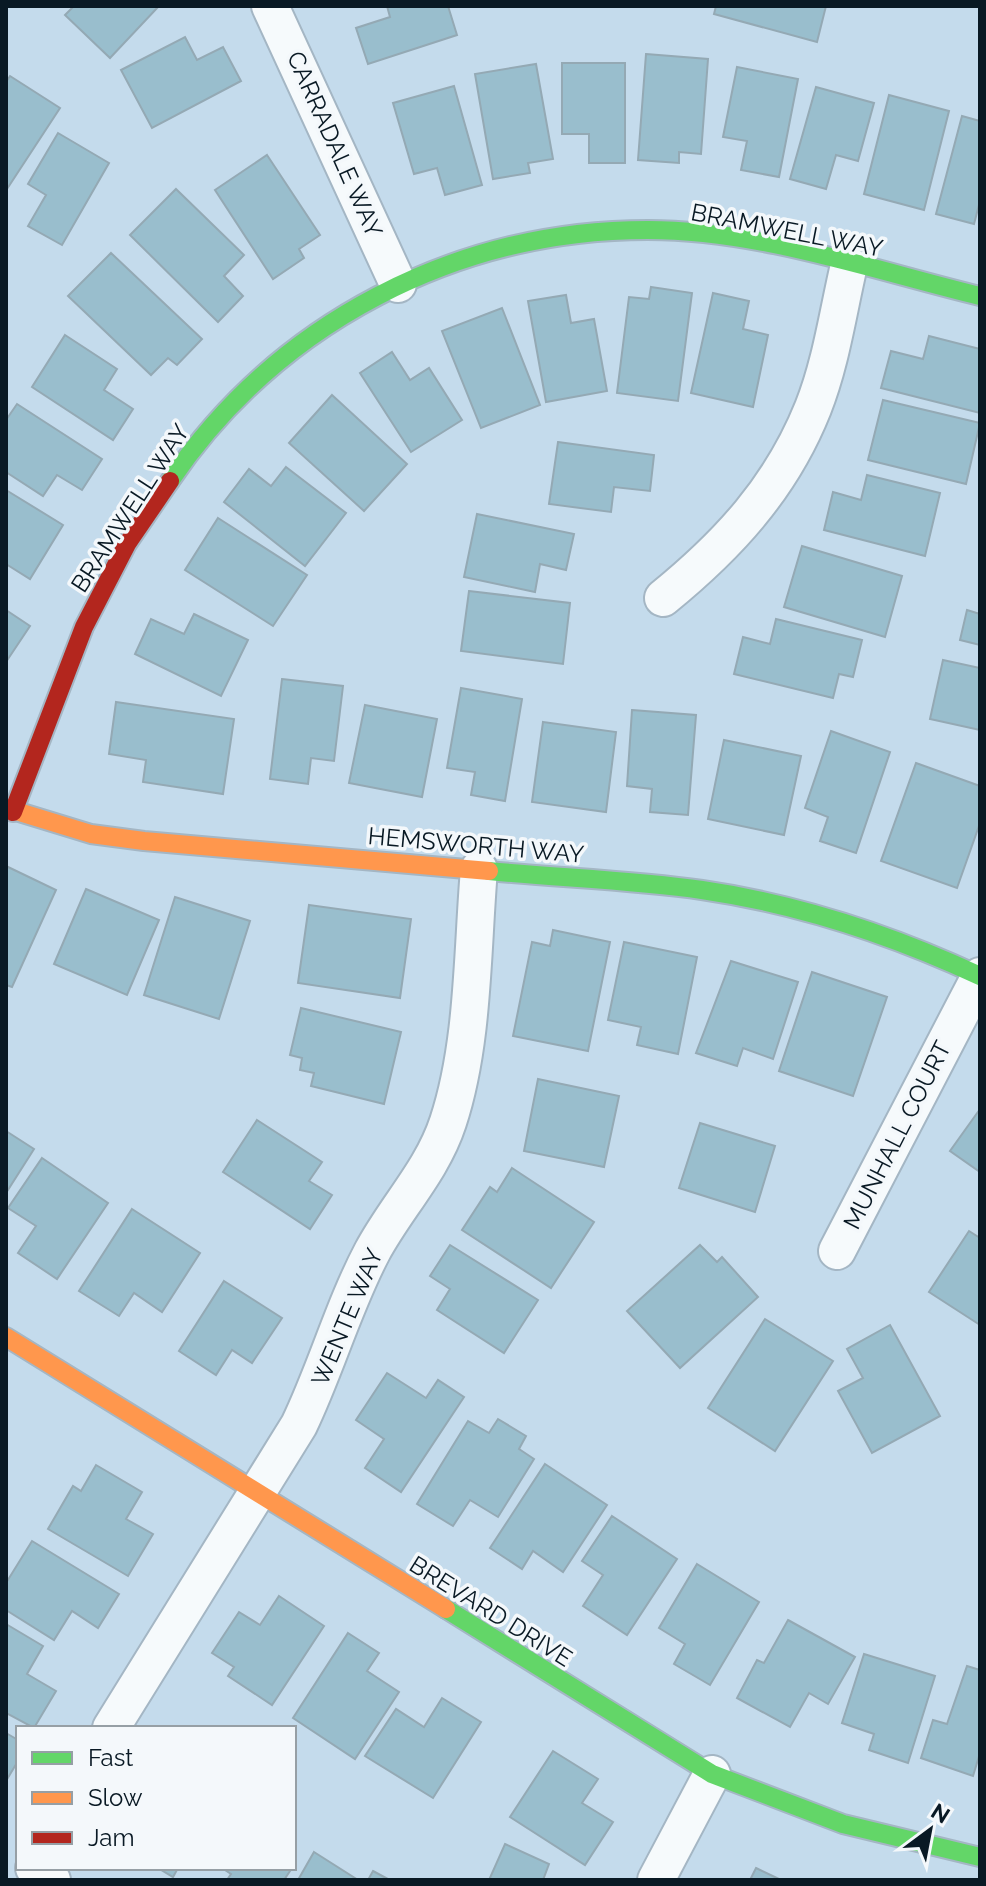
<svg xmlns="http://www.w3.org/2000/svg" width="986" height="1886" font-family="Raleway,sans-serif">
	<rect width="100%" height="100%" fill="#c4dbec"/>
	<g fill="#99becd" stroke="#94a9b4" stroke-width="2">
		<polygon points="74,6 159,6 110,58 65,15"/>
		<polygon points="387,6 448,6 457,35 368,64 356,28 390,17"/>
		<polygon points="716,6 826,6 817,42 714,14"/>
		<polygon points="185,37 197,60 223,47 241,81 152,128 121,70"/>
		<polygon points="646,54 708,59 701,154 679,152 679,163 638,160"/>
		<polygon points="562,63 625,63 625,163 589,163 589,134 562,134"/>
		<polygon points="536,64 553,159 528,163 530,173 493,179 475,74"/>
		<polygon points="737,67 798,79 779,177 741,170 747,141 723,137"/>
		<polygon points="10,76 60,108 7,189 6,82"/>
		<polygon points="454,86 482,185 445,195 437,168 414,174 393,103"/>
		<polygon points="816,87 874,103 858,161 836,155 826,189 790,179"/>
		<polygon points="889,95 949,111 924,210 864,194"/>
		<polygon points="962,116 980,121 980,201 974,224 936,214"/>
		<polygon points="58,133 109,163 62,245 28,226 46,195 28,184"/>
		<polygon points="267,155 320,235 299,249 304,258 273,279 215,190"/>
		<polygon points="176,189 244,255 224,276 243,296 218,322 130,235"/>
		<polygon points="111,253 202,339 177,365 168,358 151,375 68,296"/>
		<polygon points="651,287 692,293 678,401 617,393 629,297 649,299"/>
		<polygon points="713,293 749,301 743,329 768,335 753,407 691,393"/>
		<polygon points="566,295 571,323 594,319 607,391 546,402 528,301"/>
		<polygon points="502,308 540,405 481,428 442,331"/>
		<polygon points="65,335 117,369 104,390 133,409 113,440 32,387"/>
		<polygon points="929,336 980,349 980,413 881,388 891,351 923,359"/>
		<polygon points="392,352 410,380 429,368 462,420 411,452 360,373"/>
		<polygon points="332,395 407,464 364,511 289,443"/>
		<polygon points="883,400 980,423 966,484 868,460"/>
		<polygon points="17,404 102,459 82,490 57,475 43,496 6,472 6,420"/>
		<polygon points="558,442 654,455 650,491 614,487 611,512 549,504"/>
		<polygon points="286,467 346,513 305,566 224,502 249,469 271,486"/>
		<polygon points="867,475 940,493 925,556 824,530 833,492 861,500"/>
		<polygon points="6,490 63,525 30,579 6,564"/>
		<polygon points="477,514 574,534 566,570 540,564 535,592 464,577"/>
		<polygon points="218,518 307,575 273,626 185,570"/>
		<polygon points="802,546 902,576 885,637 784,607"/>
		<polygon points="469,591 570,603 563,664 461,651"/>
		<polygon points="6,610 30,626 6,662"/>
		<polygon points="967,610 980,614 980,645 960,640"/>
		<polygon points="194,614 248,640 221,696 135,654 151,619 184,634"/>
		<polygon points="776,619 862,640 853,677 839,674 833,698 734,674 743,637 770,644"/>
		<polygon points="943,660 980,668 980,730 930,719"/>
		<polygon points="282,679 343,686 334,761 311,758 308,784 270,779"/>
		<polygon points="461,688 522,699 505,801 471,795 475,772 447,768"/>
		<polygon points="116,702 234,719 223,794 143,782 146,760 109,754"/>
		<polygon points="365,705 437,719 422,797 349,783"/>
		<polygon points="632,710 696,715 688,815 650,812 652,789 627,786"/>
		<polygon points="543,722 616,732 606,812 532,802"/>
		<polygon points="831,731 890,752 856,853 820,841 828,817 805,808"/>
		<polygon points="724,740 801,756 784,835 708,819"/>
		<polygon points="916,763 980,786 980,823 957,888 881,861"/>
		<polygon points="6,866 56,890 12,987 6,985"/>
		<polygon points="86,889 159,920 127,995 54,964"/>
		<polygon points="175,897 250,921 219,1019 144,995"/>
		<polygon points="309,905 411,919 400,998 298,983"/>
		<polygon points="553,930 610,942 588,1051 513,1036 532,942 550,946"/>
		<polygon points="624,942 697,957 678,1054 637,1045 641,1027 608,1020"/>
		<polygon points="731,961 798,982 773,1059 743,1048 737,1066 696,1053"/>
		<polygon points="812,972 887,997 853,1096 779,1071"/>
		<polygon points="301,1008 401,1032 384,1104 311,1086 314,1073 300,1070 302,1058 290,1055"/>
		<polygon points="538,1079 619,1096 604,1167 524,1151"/>
		<polygon points="980,1109 980,1172 950,1151"/>
		<polygon points="257,1120 322,1162 309,1181 332,1195 310,1229 223,1172"/>
		<polygon points="700,1123 775,1146 755,1212 679,1188"/>
		<polygon points="6,1131 34,1149 6,1193"/>
		<polygon points="42,1158 108,1203 57,1279 18,1253 36,1226 8,1208"/>
		<polygon points="512,1168 594,1222 551,1288 462,1230 490,1187 497,1192"/>
		<polygon points="132,1209 200,1253 162,1312 134,1293 119,1316 79,1291"/>
		<polygon points="969,1231 980,1238 980,1325 929,1292"/>
		<polygon points="450,1245 538,1300 504,1353 437,1310 450,1289 430,1276"/>
		<polygon points="700,1245 717,1262 722,1257 758,1297 680,1368 627,1311"/>
		<polygon points="224,1281 282,1318 252,1363 232,1350 216,1375 179,1351"/>
		<polygon points="765,1319 833,1361 775,1451 708,1408"/>
		<polygon points="890,1325 940,1416 872,1453 838,1391 863,1378 847,1349"/>
		<polygon points="387,1373 426,1398 438,1380 464,1397 401,1492 365,1468 384,1439 356,1420"/>
		<polygon points="498,1419 526,1436 519,1449 534,1459 498,1517 470,1500 453,1526 417,1504 468,1421 489,1433"/>
		<polygon points="545,1464 607,1505 563,1572 533,1551 522,1569 490,1548"/>
		<polygon points="96,1465 142,1492 126,1519 153,1534 128,1576 48,1529 73,1486 81,1491"/>
		<polygon points="612,1516 677,1559 627,1635 583,1606 603,1575 582,1561"/>
		<polygon points="32,1541 119,1594 98,1628 72,1611 54,1640 6,1610 6,1583"/>
		<polygon points="697,1564 759,1602 710,1685 674,1664 685,1644 659,1628"/>
		<polygon points="279,1596 324,1626 272,1705 228,1676 234,1667 212,1653 239,1612 260,1625"/>
		<polygon points="788,1620 855,1657 828,1704 809,1693 790,1727 737,1698 757,1660 764,1663"/>
		<polygon points="6,1624 43,1646 27,1674 56,1691 34,1728 6,1713"/>
		<polygon points="348,1633 379,1653 367,1671 399,1692 355,1759 293,1718"/>
		<polygon points="864,1654 935,1676 908,1763 869,1750 874,1734 842,1723"/>
		<polygon points="967,1666 980,1670 980,1753 973,1776 921,1758 933,1720 947,1724"/>
		<polygon points="442,1698 481,1722 433,1798 365,1756 396,1709 424,1727"/>
		<polygon points="6,1733 18,1740 18,1761 6,1781"/>
		<polygon points="553,1751 598,1779 582,1803 613,1822 585,1865 510,1817"/>
		<polygon points="505,1844 549,1864 543,1880 489,1880"/>
		<polygon points="314,1852 358,1880 298,1880"/>
		<polygon points="158,1868 178,1868 173,1877"/>
		<polygon points="222,1868 292,1868 284,1880 227,1880 231,1874"/>
		<polygon points="756,1868 781,1880 750,1880"/>
		<polygon points="373,1871 388,1879 387,1880 368,1880"/>
	</g>
	<g fill="none" stroke-linecap="round" stroke-linejoin="round">
		<defs>
			<g id="street">
				<polyline points="270,6 398,284"/>
				<path d="M663,598C728,545 781,488 813,408C831,363 838,312 849,265"/>
				<polyline points="837,1251 980,976"/>
				<path d="M111,1728L299,1425C326,1369 343,1307 372,1252C396,1207 432,1171 448,1122C474,1043 472,952 479,869"/>
				<polyline points="34,1868 52,1880"/>
				<polyline points="656,1880 712,1774"/>
			</g>
			<g id="fast">
				<path d="M170,481C278,322 457,230 648,230C760,230 873,270 980,296"/>
				<path d="M489,871C560,878 632,880 702,890C798,904 892,935 980,976"/>
				<polyline points="446,1609 712,1774 843,1824 980,1857"/>
			</g>
			<g id="slow">
				<polyline points="6,808 91,834 144,841 489,871"/>
				<polyline points="6,1337 446,1609"/>
			</g>
			<polyline id="jam" points="13,812 84,627 127,544 170,481"/>
		</defs>
		<use href="#street" stroke="#a4b6c4" stroke-width="40"/>
		<use href="#fast" stroke="#a4b6c4" stroke-width="22"/>
		<use href="#slow" stroke="#a4b6c4" stroke-width="22"/>
		<use href="#jam" stroke="#a4b6c4" stroke-width="22"/>
		<use href="#street" stroke="#f6fafc" stroke-width="36"/>
		<use href="#fast" stroke="#63d668" stroke-width="18"/>
		<use href="#slow" stroke="#ff974d" stroke-width="18"/>
		<use href="#jam" stroke="#b3261e" stroke-width="18"/>
	</g>
	<g text-anchor="middle" dominant-baseline="central" stroke-width="7" stroke-linejoin="round" paint-order="stroke">
		<g font-size="24" fill="#091924" stroke="#f4f8fb">
			<text transform="translate(335 144) rotate(66)">CARRADALE WAY</text>
			<text transform="translate(787 230) rotate(11)">BRAMWELL WAY</text>
			<text transform="translate(130 508) rotate(-57)">BRAMWELL WAY</text>
			<text transform="translate(476 845) rotate(5)">HEMSWORTH WAY</text>
			<text transform="translate(897 1135) rotate(-63)">MUNHALL COURT</text>
			<text transform="translate(347 1317) rotate(-67)">WENTE WAY</text>
			<text transform="translate(491 1611) rotate(32)">BREVARD DRIVE</text>
		</g>
	</g>
	<rect width="986" height="1886" fill="none" stroke="#091924" stroke-width="16"/>
	<rect x="16" y="1726" width="280" height="144" fill="#f4f8fb" stroke="#969fa5" stroke-width="2"/>
	<rect x="32" y="1752" width="40" height="12" fill="#63d668" stroke="#969fa5" stroke-width="2"/>
	<text x="88" y="1766" font-size="24" fill="#091924">Fast</text>
	<rect x="32" y="1792" width="40" height="12" fill="#ff974d" stroke="#969fa5" stroke-width="2"/>
	<text x="88" y="1806" font-size="24" fill="#091924">Slow</text>
	<rect x="32" y="1832" width="40" height="12" fill="#b3261e" stroke="#969fa5" stroke-width="2"/>
	<text x="88" y="1846" font-size="24" fill="#091924">Jam</text>
	<g transform="translate(930 1830) rotate(32)" stroke="#f4f8fb" stroke-width="6" paint-order="stroke">
	<path d="M0-6L14 30L0 20L-14 30Z" fill="#091924"/>
	<text y="-12" font-size="22" font-weight="bold" text-anchor="middle" fill="#091924">N</text>
	</g>
</svg>
